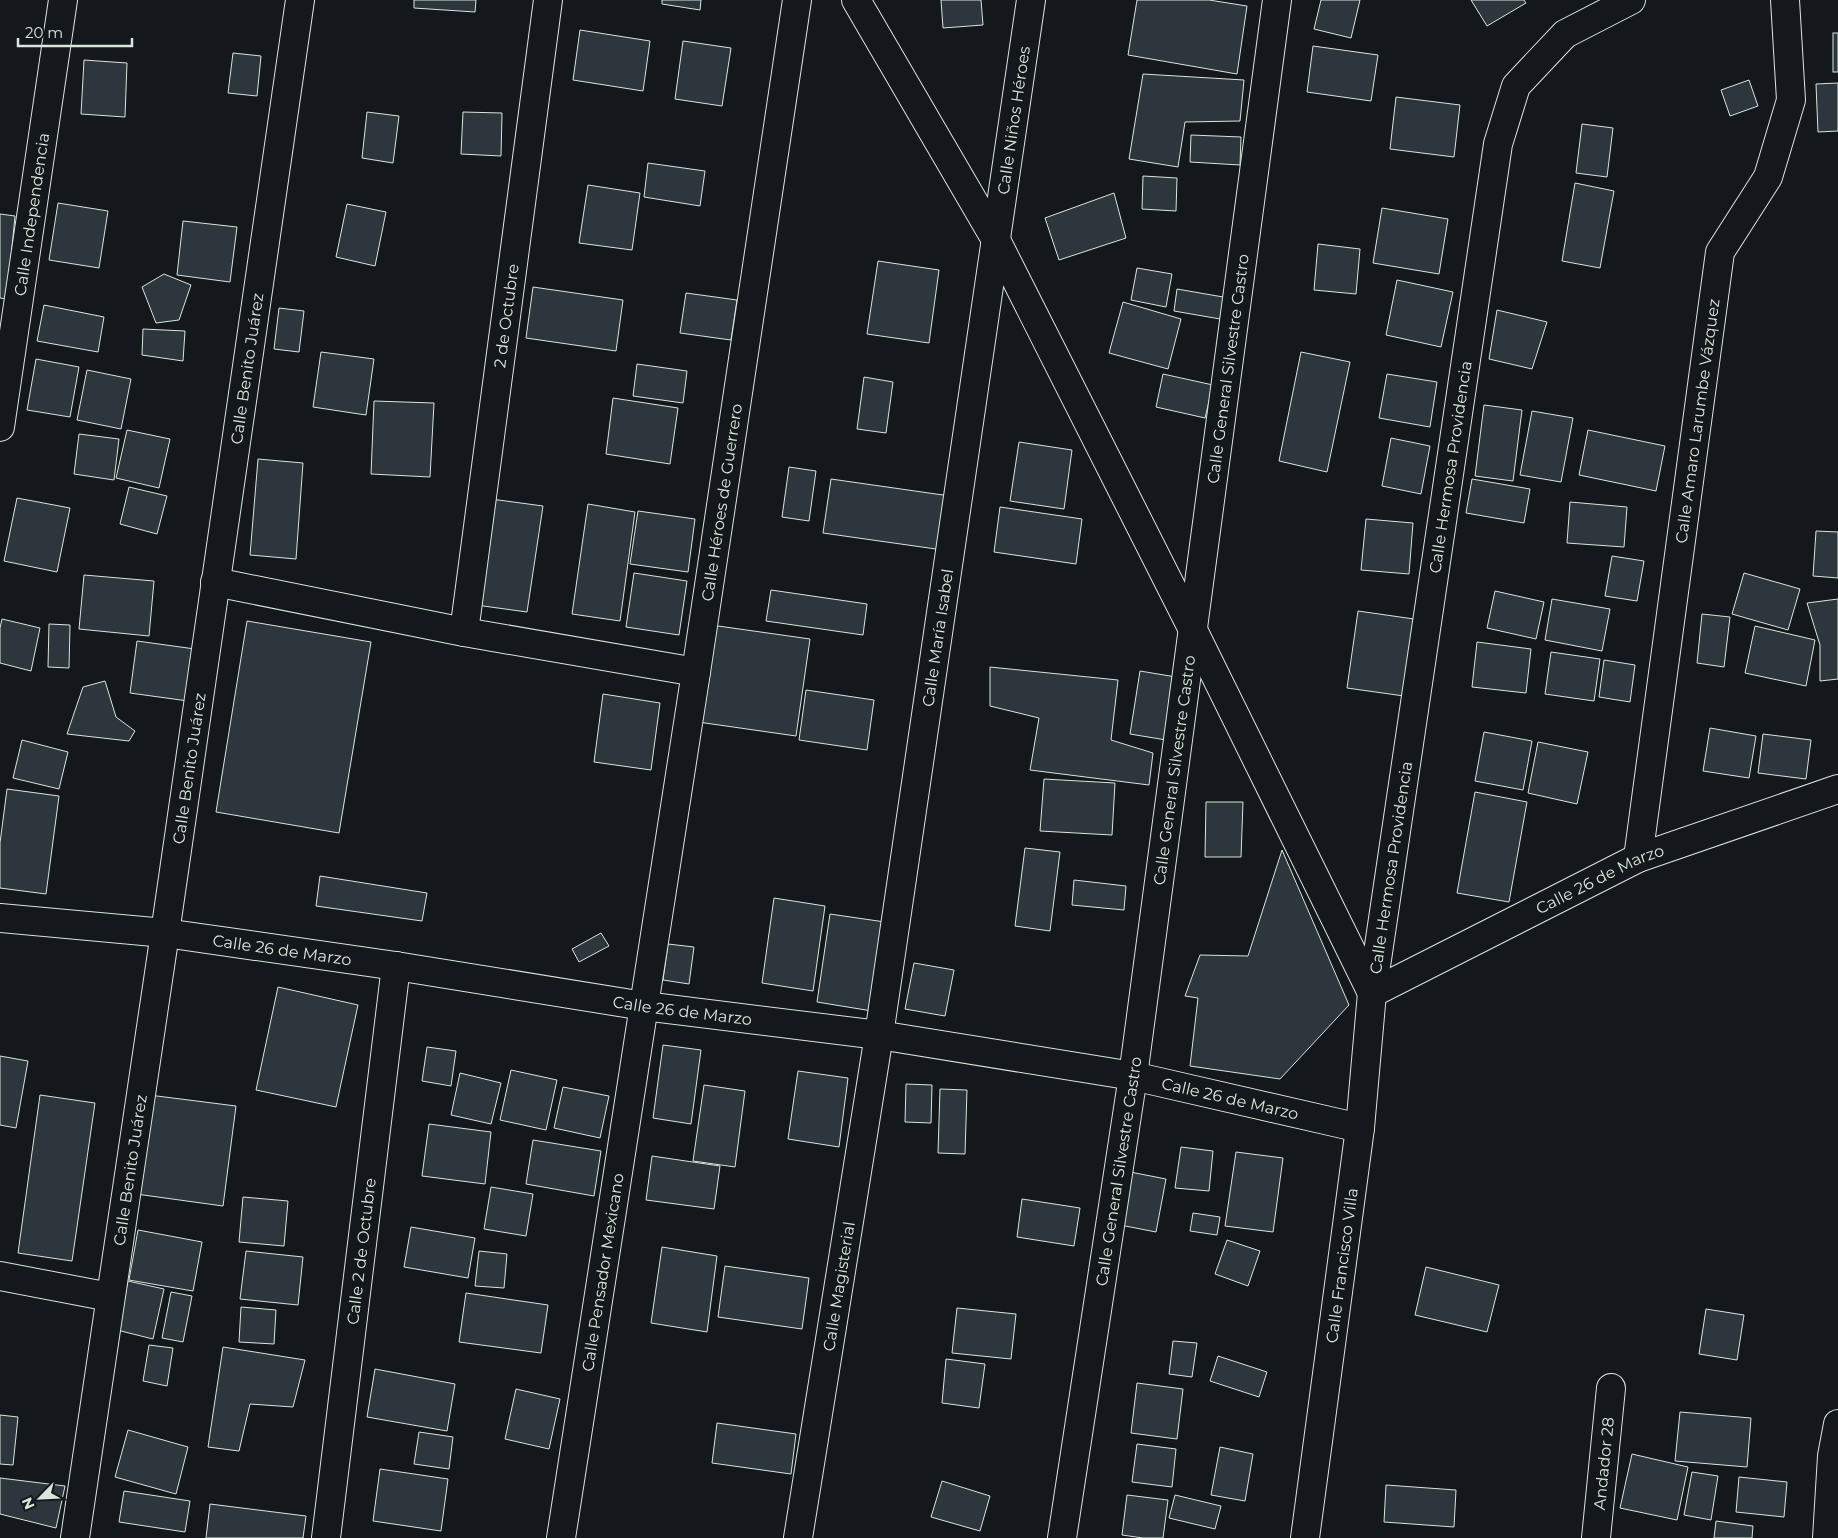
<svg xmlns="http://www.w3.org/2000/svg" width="1838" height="1538" font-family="Montserrat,sans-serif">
	<rect width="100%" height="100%" fill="#14181c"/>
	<g fill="#2c363c" stroke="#d8e6dc">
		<polygon points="414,0 476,0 475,12 414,8"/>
		<polygon points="662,0 701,0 700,10 662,4"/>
		<polygon points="941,0 981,0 983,25 943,28"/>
		<polygon points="1137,0 1209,0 1247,6 1237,74 1128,55"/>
		<polygon points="1321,0 1360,0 1351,38 1314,29"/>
		<polygon points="1471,0 1524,0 1526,3 1487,26"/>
		<polygon points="580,30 650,41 643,91 573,80"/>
		<rect x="1833" y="33" width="5" height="39"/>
		<polygon points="683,41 731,48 722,106 675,99"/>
		<polygon points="1313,46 1378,55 1371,101 1307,92"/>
		<polygon points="233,53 261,56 257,96 228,93"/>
		<polygon points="84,60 127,63 125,117 81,114"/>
		<polygon points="1143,74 1244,80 1240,121 1185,122 1178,167 1129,159"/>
		<polygon points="1749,80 1758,106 1730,116 1721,90"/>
		<polygon points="1838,83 1838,131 1818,132 1816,84"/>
		<polygon points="1396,97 1460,105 1454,157 1390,149"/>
		<polygon points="367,112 399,116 393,163 362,158"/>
		<polygon points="463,112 502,113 501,156 461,154"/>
		<polygon points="1582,124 1613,128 1607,177 1576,173"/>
		<polygon points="1191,135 1241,137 1240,165 1190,162"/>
		<polygon points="648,163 705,171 700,206 644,197"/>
		<polygon points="1143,176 1177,178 1176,211 1142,209"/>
		<polygon points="1575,183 1614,191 1600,268 1562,261"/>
		<polygon points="588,185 640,193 632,250 579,243"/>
		<polygon points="1114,193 1126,238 1059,260 1045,218"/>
		<polygon points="58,203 108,211 99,268 49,260"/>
		<polygon points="347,204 386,212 375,266 336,257"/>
		<polygon points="1382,208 1448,219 1439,274 1373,263"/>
		<polygon points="0,214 15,216 7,299 0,298"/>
		<polygon points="183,221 237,227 230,282 177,275"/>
		<polygon points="1318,244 1360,249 1356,294 1314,290"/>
		<polygon points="878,261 939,270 929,343 867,334"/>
		<polygon points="1137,268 1172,274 1166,307 1131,300"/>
		<polygon points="164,274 191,285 179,320 156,323 142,287"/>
		<polygon points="1397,280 1453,292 1441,347 1386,335"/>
		<polygon points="533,287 623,300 616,351 526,338"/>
		<polygon points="1177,289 1229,298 1226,320 1174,311"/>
		<polygon points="686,293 737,300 731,340 680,333"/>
		<polygon points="1123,302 1181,319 1168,369 1109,353"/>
		<polygon points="44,305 104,317 98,352 37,341"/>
		<polygon points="279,308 304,311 299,352 274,349"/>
		<polygon points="1497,310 1547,322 1532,369 1489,359"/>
		<polygon points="143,329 185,331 183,361 142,355"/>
		<polygon points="321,352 374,359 366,415 313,407"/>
		<polygon points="1301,352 1350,362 1327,472 1279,461"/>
		<polygon points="36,359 79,367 70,417 27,410"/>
		<polygon points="637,364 687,371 683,403 633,396"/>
		<polygon points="87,370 131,379 121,429 77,420"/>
		<polygon points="1163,374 1213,385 1205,418 1156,407"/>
		<polygon points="1387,374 1437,382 1430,427 1379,418"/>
		<polygon points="864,377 893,382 886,433 857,429"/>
		<polygon points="613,398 678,408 670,464 606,454"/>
		<polygon points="374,401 434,403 430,477 371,474"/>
		<polygon points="1484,405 1522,410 1513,481 1475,476"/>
		<polygon points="1532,411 1573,418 1561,482 1520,475"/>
		<polygon points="127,430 170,439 159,488 116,478"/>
		<polygon points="1588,430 1665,446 1656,491 1579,475"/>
		<polygon points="79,434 119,439 114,480 74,474"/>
		<polygon points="1391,438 1430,446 1421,494 1382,486"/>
		<polygon points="1019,442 1072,450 1064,509 1010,501"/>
		<polygon points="258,459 303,463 296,559 250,555"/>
		<polygon points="789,467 816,471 809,521 782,517"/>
		<polygon points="831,479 957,497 950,551 823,533"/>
		<polygon points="1472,479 1530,489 1524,523 1466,513"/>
		<polygon points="129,487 167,496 157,534 120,524"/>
		<polygon points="17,498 70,508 57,572 4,561"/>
		<polygon points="491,499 543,506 527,612 476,605"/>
		<polygon points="1570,502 1627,507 1624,547 1567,543"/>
		<polygon points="588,504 635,512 620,621 572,614"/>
		<polygon points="1000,507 1082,519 1076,564 994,552"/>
		<polygon points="638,511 695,519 688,572 630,564"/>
		<polygon points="1366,519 1413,523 1409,574 1361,570"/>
		<polygon points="1816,531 1838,532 1838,578 1813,576"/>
		<polygon points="1612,556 1644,561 1637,601 1605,596"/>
		<polygon points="634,573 687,581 679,635 626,627"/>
		<polygon points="1744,573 1800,589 1788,630 1732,614"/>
		<polygon points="84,575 154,581 149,636 79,629"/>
		<polygon points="771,590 867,604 863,635 766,621"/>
		<polygon points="1495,591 1544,602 1536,639 1487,628"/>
		<polygon points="1552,599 1610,609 1602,651 1545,640"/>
		<polygon points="1838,599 1838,679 1820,681 1820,645 1807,603"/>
		<polygon points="1358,611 1414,619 1404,696 1347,688"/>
		<polygon points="1702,614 1730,617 1724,667 1697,663"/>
		<polygon points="2,619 40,628 31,671 0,663 0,628"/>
		<polygon points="247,621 371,642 339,833 216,812"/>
		<polygon points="49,624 70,625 69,668 48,667"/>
		<polygon points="711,625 810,639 796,736 698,722"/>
		<polygon points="1755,626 1815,640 1806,686 1745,673"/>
		<polygon points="137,641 195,649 188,701 130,693"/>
		<polygon points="1477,642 1531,649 1526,693 1472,687"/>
		<polygon points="1551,652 1600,659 1594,701 1545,694"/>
		<polygon points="1604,660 1635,665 1630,702 1599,697"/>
		<polygon points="990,667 1118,680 1111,740 1153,753 1149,785 1030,770 1039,718 990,706"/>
		<polygon points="1140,671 1176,677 1166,740 1130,734"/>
		<polygon points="105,681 116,717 135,731 129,741 67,734 83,687"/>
		<polygon points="806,690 874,700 867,750 799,740"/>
		<polygon points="603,694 660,703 651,770 594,762"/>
		<polygon points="1710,728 1756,736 1749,778 1703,771"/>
		<polygon points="1484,732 1532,741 1523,790 1475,781"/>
		<polygon points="1763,734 1811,740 1806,779 1758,773"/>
		<polygon points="22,740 68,752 59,789 13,778"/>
		<polygon points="1538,742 1588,752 1577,804 1528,793"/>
		<polygon points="1044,779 1115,783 1112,835 1040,831"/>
		<polygon points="7,789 59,796 46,894 0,888 0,843"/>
		<polygon points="1475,792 1527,802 1509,902 1457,893"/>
		<polygon points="1206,802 1243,802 1241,857 1205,857"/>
		<polygon points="1025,848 1060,852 1050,931 1015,926"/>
		<polygon points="1282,850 1349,1005 1280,1079 1190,1066 1198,998 1185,996 1200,955 1248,956"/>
		<polygon points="320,876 427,893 422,921 316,906"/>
		<polygon points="1074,880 1126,886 1124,910 1072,905"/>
		<polygon points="774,898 825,906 813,991 762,983"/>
		<polygon points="830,914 885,922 872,1011 817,1002"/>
		<polygon points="601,933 609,946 579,962 572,949"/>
		<polygon points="668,944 694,947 689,984 663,980"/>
		<polygon points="914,963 954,970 945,1016 905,1009"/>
		<polygon points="278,987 358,1005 336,1107 256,1090"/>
		<polygon points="663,1045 701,1050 691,1124 653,1118"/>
		<polygon points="427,1047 456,1051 451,1086 422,1081"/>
		<polygon points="0,1056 28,1061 16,1128 0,1125"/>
		<polygon points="511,1070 557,1080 546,1130 500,1120"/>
		<polygon points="798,1071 848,1078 839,1147 788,1139"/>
		<polygon points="460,1073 501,1083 491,1124 451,1115"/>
		<polygon points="906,1084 932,1085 931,1123 905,1122"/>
		<polygon points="704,1085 745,1091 735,1167 693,1161"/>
		<polygon points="563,1087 609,1096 600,1138 554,1128"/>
		<polygon points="940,1089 967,1090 965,1154 938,1153"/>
		<polygon points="40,1095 95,1103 72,1261 18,1253"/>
		<polygon points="149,1095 236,1106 223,1206 136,1194"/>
		<polygon points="429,1124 491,1132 485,1184 422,1176"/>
		<polygon points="533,1140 601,1151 594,1196 526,1184"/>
		<polygon points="1181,1147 1213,1151 1209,1191 1175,1188"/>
		<polygon points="1236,1152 1283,1158 1273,1232 1225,1226"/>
		<polygon points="652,1156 720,1166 714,1209 646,1200"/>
		<polygon points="1125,1171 1166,1179 1156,1232 1115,1224"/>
		<polygon points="491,1187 533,1194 526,1236 484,1229"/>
		<polygon points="243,1197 288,1201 284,1246 239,1242"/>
		<polygon points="1022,1199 1080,1208 1074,1246 1017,1237"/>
		<polygon points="1193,1213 1220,1217 1217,1235 1190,1231"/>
		<polygon points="411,1227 475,1238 468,1278 404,1267"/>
		<polygon points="138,1230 202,1242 193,1291 129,1280"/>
		<polygon points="1227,1240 1260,1251 1248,1286 1215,1274"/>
		<polygon points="662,1247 717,1256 707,1332 651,1323"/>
		<polygon points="246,1251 303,1257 298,1305 240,1299"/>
		<polygon points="479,1251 507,1254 504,1288 475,1286"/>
		<polygon points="725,1266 809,1278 802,1329 718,1317"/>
		<polygon points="1426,1267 1499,1285 1487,1332 1415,1315"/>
		<polygon points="128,1281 164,1289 153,1339 117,1330"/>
		<polygon points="171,1292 192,1296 183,1342 162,1338"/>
		<polygon points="466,1293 548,1305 541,1353 459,1342"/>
		<polygon points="241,1307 276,1310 274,1344 239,1342"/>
		<polygon points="957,1308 1016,1314 1011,1359 952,1353"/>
		<polygon points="1706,1309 1744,1315 1737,1360 1699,1354"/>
		<polygon points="1173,1341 1197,1343 1192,1377 1169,1374"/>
		<polygon points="149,1345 173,1348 167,1386 143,1381"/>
		<polygon points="223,1347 305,1360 293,1407 250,1404 239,1451 208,1447"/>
		<polygon points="1218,1356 1267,1372 1259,1397 1210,1381"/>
		<polygon points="946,1359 985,1364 979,1408 942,1403"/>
		<polygon points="375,1369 455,1384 447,1431 367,1417"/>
		<polygon points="1137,1383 1183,1389 1177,1439 1131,1433"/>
		<polygon points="516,1389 560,1399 549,1449 505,1439"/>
		<polygon points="1680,1412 1751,1418 1747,1467 1675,1461"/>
		<polygon points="0,1415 18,1417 13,1465 0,1464"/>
		<polygon points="717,1423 796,1434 791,1474 712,1463"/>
		<polygon points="128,1430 188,1447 176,1494 115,1477"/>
		<polygon points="419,1432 453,1437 449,1469 414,1464"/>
		<polygon points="1137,1444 1176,1449 1172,1487 1132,1482"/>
		<polygon points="1220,1447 1253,1454 1245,1501 1211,1495"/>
		<polygon points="1632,1454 1688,1467 1677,1520 1620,1508"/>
		<polygon points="380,1469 448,1479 441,1531 373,1521"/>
		<polygon points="1692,1472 1718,1476 1711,1520 1684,1515"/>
		<polygon points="1739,1477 1787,1482 1784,1517 1736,1512"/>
		<polygon points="0,1478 65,1486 56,1528 0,1514"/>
		<polygon points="942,1481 990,1496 980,1531 931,1517"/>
		<polygon points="1386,1485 1456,1490 1454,1527 1384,1522"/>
		<polygon points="124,1491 190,1501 185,1532 119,1522"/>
		<polygon points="1127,1495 1168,1500 1163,1538 1143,1538 1122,1535"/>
		<polygon points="1175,1495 1221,1506 1215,1529 1169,1518"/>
		<polygon points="210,1504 306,1516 303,1538 206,1538"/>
		<polygon points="1716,1521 1753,1526 1752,1538 1714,1538"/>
	</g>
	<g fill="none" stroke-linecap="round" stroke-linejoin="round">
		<defs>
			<g id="minor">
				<polyline points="856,0 996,240 1192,628 1372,993"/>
				<path id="s1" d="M0,427L63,0"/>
				<polyline points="215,582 464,632 696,672"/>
				<path id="s2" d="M464,632L548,0"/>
				<path id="s3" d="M1638,858L1720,252L1768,177L1791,100L1785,0"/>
				<path id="s4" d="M0,918L165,933L396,966L644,1006L879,1035L1133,1076L1360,1128"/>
				<path id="s5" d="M1372,993L1638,858L1838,789"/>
				<polyline points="0,1276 110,1297"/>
				<path id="s6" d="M75,1538L165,933L300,0"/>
				<path id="s7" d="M326,1538L396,966"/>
				<path id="s8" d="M561,1538L696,672L797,0"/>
				<path id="s9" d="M798,1538L879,1035L1031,0"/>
				<path id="s10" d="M1062,1538L1133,1076L1277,0"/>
				<path id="s11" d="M1305,1538L1360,1128L1372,993L1498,144L1516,86L1565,34L1631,0"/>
				<path id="s12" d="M1596,1538L1611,1388"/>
				<polyline points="1827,1538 1832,1456 1838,1424"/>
			</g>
		</defs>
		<use href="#minor" stroke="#d8e6dc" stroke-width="30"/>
		<use href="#minor" stroke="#14181c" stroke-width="28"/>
	</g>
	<g text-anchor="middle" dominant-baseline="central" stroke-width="4" stroke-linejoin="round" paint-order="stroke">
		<g font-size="16" fill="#d8e6dc" stroke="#14181c">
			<text stroke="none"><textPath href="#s9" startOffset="1434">Calle Niños Héroes</textPath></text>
			<text stroke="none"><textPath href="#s1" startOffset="215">Calle Independencia</textPath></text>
			<text stroke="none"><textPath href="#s2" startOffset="319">2 de Octubre</textPath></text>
			<text stroke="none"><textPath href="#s6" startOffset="1182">Calle Benito Juárez</textPath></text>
			<text stroke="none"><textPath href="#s10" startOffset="1181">Calle General Silvestre Castro</textPath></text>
			<text stroke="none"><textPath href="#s3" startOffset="441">Calle Amaro Larumbe Vázquez</textPath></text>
			<text stroke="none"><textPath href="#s11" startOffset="1081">Calle Hermosa Providencia</textPath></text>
			<text stroke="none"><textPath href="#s8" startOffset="1048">Calle Héroes de Guerrero</textPath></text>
			<text stroke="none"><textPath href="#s9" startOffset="911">Calle María Isabel</textPath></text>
			<text stroke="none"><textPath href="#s6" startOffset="778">Calle Benito Juárez</textPath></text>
			<text stroke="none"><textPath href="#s10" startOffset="776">Calle General Silvestre Castro</textPath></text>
			<text stroke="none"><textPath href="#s11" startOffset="676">Calle Hermosa Providencia</textPath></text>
			<text stroke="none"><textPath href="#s5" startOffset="255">Calle 26 de Marzo</textPath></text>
			<text stroke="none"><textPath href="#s4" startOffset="284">Calle 26 de Marzo</textPath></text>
			<text stroke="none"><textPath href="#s4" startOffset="689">Calle 26 de Marzo</textPath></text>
			<text stroke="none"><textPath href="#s4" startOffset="1244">Calle 26 de Marzo</textPath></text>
			<text stroke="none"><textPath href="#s6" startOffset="372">Calle Benito Juárez</textPath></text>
			<text stroke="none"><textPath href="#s10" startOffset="371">Calle General Silvestre Castro</textPath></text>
			<text stroke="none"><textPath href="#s7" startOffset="289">Calle 2 de Octubre</textPath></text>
			<text stroke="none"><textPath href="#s11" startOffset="275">Calle Francisco Villa</textPath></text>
			<text stroke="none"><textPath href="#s8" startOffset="269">Calle Pensador Mexicano</textPath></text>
			<text stroke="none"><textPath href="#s9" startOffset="255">Calle Magisterial</textPath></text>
			<text stroke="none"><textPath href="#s12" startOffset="75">Andador 28</textPath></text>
		</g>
	</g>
	<g transform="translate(40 1498) rotate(246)" stroke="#14181c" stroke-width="4" paint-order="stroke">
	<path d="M0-4L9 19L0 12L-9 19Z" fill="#d8e6dc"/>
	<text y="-8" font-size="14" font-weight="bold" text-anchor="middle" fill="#d8e6dc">N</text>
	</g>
	<path d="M18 38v8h114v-8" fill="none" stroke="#d8e6dc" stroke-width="2.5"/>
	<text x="25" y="38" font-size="15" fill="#d8e6dc" stroke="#14181c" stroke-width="4" paint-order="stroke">20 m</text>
</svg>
